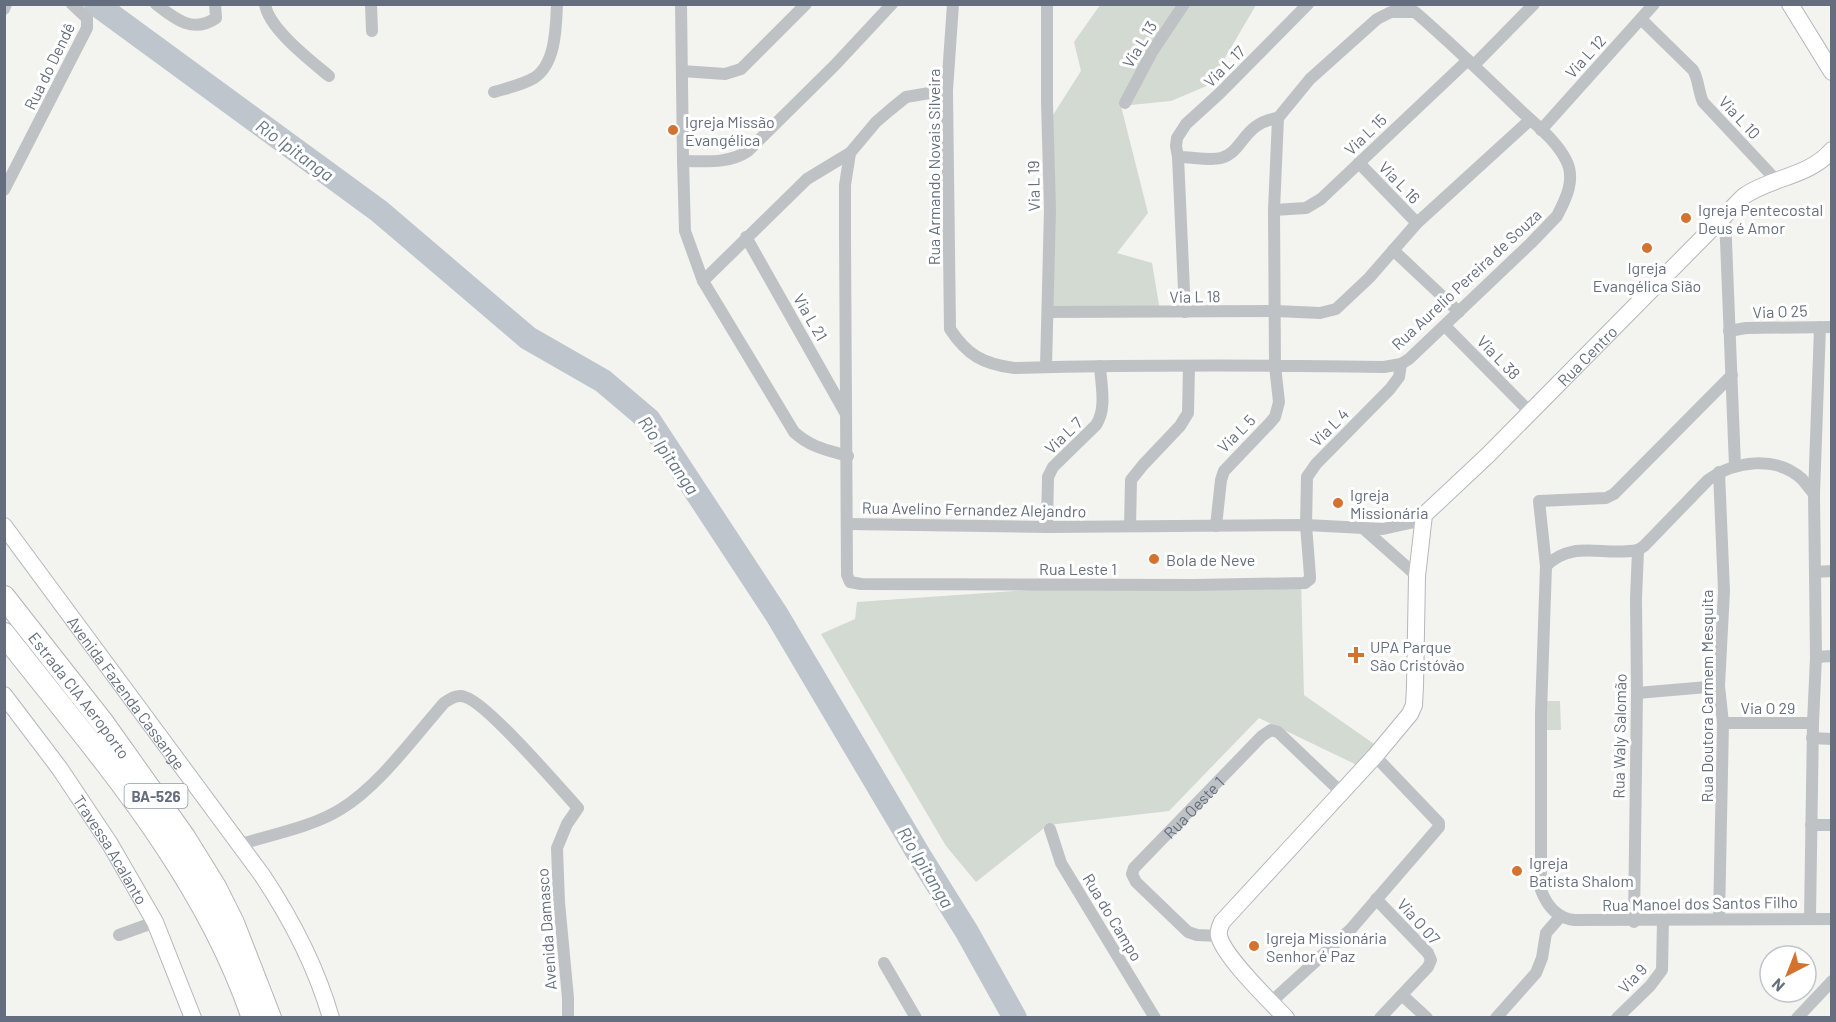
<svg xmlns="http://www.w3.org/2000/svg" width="1836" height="1022" font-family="Barlow,sans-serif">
	<rect width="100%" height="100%" fill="#f3f4f0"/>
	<g fill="#d3dad1">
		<polygon points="1100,5 1256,5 1209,85 1171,101 1121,106 1148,213 1117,253 1152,263 1160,311 1044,310 1053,115 1081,71 1074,42"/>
		<polygon points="1301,580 1304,695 1377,746 1359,766 1259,718 1169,811 1048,825 976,882 946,846 821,634 855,619 857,602 1146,582"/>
		<polygon points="1543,701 1560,701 1561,730 1544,730"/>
	</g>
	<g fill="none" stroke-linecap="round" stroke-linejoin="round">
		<polyline stroke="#bfc5cc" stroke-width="24" points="96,4 379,211 528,338 603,381 649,420 777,615 919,855 967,932 1015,1018"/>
		<defs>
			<g id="secondary">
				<polyline points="1790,4 1832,72"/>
				<path id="s2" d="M4,526L262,875C292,920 316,966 331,1018"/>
				<path id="s3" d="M4,695L60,769L110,844L155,922L193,1018"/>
				<path id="s4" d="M1286,1018C1270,1001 1224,957 1219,936C1218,930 1220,926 1222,922L1375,756L1410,714L1414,705L1415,686L1417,576L1424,515L1488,455L1744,196C1771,177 1809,177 1832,150"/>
			</g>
			<g id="highway">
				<path id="s5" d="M4,597L103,723L184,837L215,887L233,923L270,1018"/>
				<path d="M4,634C98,754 203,870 253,1018"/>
			</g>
		</defs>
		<use href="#secondary" stroke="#b4b7bc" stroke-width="18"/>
		<use href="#highway" stroke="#b2b4b8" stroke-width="24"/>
		<g stroke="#bfc2c5" stroke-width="12">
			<path d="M156,4C175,19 193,34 216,18L215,4"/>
			<path d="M265,4C268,28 311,61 329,76"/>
			<polyline points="371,4 372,31"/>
			<path d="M681,4L683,161L685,231L703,281L794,432C810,447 827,450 848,456"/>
			<path d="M953,4L947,90L950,329C967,355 983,364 1014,368C1137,365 1261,365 1384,367L1401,364L1409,359L1531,243L1557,216C1566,199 1576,179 1566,160C1556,140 1535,124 1519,109C1485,76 1451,43 1415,12H1391L1377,19L1310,79L1278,118L1274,210L1275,366L1279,402L1275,417L1269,424L1224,471L1221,480L1216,526"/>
			<polyline points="4,9 6,4"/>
			<path d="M1641,19L1693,70C1699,80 1698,91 1703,102L1777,181"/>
			<polyline points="1474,65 1534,4"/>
			<polyline points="682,71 725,74 741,69 806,4"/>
			<path d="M494,92C507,88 522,85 534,78C556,64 556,27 557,4"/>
			<polyline points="1125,103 1152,52 1184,4"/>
			<polyline points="1541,130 1654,4"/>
			<polyline points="850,153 845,185 845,237 847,575 850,582 861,584 1194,585 1305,583 1310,579 1310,576 1306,525 1307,477 1316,464 1390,389 1399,377 1401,364"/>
			<path d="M1178,157C1192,157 1209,161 1221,158C1244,152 1242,123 1278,118"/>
			<path d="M683,161C705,161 729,164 748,151L835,65L892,4"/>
			<polyline points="1359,163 1417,223"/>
			<polyline points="4,190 87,28 87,18 72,4"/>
			<polyline points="1274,210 1306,208 1321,199 1468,60"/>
			<polyline points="1725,216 1735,466"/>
			<polyline points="746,237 846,414"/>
			<polyline points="1393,250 1459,312"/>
			<polyline points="703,281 807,179 850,153 876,122 890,110 906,97 947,90"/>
			<polyline points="1048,312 1276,311 1320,313 1336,309 1369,278 1417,223 1530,120"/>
			<polyline points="1185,312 1178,157 1176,146 1177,138 1186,124 1220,93 1308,4"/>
			<polyline points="1445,326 1530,412"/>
			<polyline points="1729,331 1746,328 1832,327"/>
			<polyline points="1046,367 1050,209 1047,103 1047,4"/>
			<path d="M1732,375L1614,494L1606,498L1539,501L1546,566L1541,712V890C1547,906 1557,918 1574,920L1832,919"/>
			<polyline points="847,524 1047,527 1306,525 1383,529 1410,523 1424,515"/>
			<polyline points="1130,526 1131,480 1143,465 1180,426 1188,413 1189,366"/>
			<path d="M1047,527L1048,477L1053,467L1096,425C1107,409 1101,385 1100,366"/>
			<polyline points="1364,529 1417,576"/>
			<path d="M1546,566C1573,539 1604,557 1638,550L1644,546L1708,480C1734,461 1776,455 1802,479C1806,484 1810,489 1814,494"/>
			<polyline points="1815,572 1832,571"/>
			<polyline points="1816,657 1832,656"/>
			<polyline points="1637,693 1719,686"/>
			<polyline points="1723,723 1813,723"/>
			<polyline points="1812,738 1832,739"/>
			<polyline points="1811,825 1832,825"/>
			<polyline points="1050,829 1061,863 1155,1018"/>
			<path d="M241,844C274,834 312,827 341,809C379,786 414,737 444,703C450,699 457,694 465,697C486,702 559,787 578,808L567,824L557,848L559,902L568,998V1018"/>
			<polyline points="1376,899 1428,953 1431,960 1428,967 1380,1018"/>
			<polyline points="1810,918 1813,723 1816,657 1814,494 1820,327"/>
			<polyline points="1719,919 1723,723 1719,686 1724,591 1719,472"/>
			<polyline points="1634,922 1637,693 1636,599 1638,550"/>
			<polyline points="119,935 155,922"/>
			<path id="s1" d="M1219,936L1197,935L1188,932L1136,882L1132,874L1134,868L1262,736L1271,730L1278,732L1341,792"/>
			<polyline points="884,963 916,1018"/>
			<polyline points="1402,995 1427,1018"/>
			<polyline points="1271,1002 1351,929 1439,827 1439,823 1375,756"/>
			<polyline points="1496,1018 1536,973 1542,958 1546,933 1560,917"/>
			<polyline points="1617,1018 1650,986 1662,970 1663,920"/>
			<polyline points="1797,1018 1832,981"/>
		</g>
		<use href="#secondary" stroke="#fff" stroke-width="16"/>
		<use href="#highway" stroke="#fff" stroke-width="22"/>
	</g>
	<g fill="#d4732f" stroke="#fff" stroke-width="2">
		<circle cx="673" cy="130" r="6"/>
		<circle cx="1686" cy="218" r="6"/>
		<circle cx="1647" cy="248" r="6"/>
		<circle cx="1338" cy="503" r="6"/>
		<circle cx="1154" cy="559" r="6"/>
		<path d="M1353 646h6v6h6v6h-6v6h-6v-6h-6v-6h6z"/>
		<circle cx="1517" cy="871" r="6"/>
		<circle cx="1254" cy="946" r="6"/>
	</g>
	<g text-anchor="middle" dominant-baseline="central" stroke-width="6" stroke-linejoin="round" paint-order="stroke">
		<rect fill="#fff" stroke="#939aa5" stroke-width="1.5" x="124.5" y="784" width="63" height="24" rx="4.5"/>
		<g font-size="15" font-weight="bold" fill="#656e7e">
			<text x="156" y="796">BA-526</text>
		</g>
		<g font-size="16" fill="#656e7e" stroke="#fff">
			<text transform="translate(1139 44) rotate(-59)">Via L 13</text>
			<text transform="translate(1585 56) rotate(-48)">Via L 12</text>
			<text transform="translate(49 66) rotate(-64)">Rua do Dendê</text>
			<text transform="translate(1224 66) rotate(-45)">Via L 17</text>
			<text transform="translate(1740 117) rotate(47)">Via L 10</text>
			<text transform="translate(1365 134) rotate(-44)">Via L 15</text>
			<text transform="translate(933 167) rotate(-90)">Rua Armando Novais Silveira</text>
			<text transform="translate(1400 182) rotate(46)">Via L 16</text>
			<text transform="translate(1033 186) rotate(-91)">Via L 19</text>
			<text transform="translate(1466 279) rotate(-43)">Rua Aurelio Pereira de Souza</text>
			<text transform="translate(1195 296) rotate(-1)">Via L 18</text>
			<text transform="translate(1780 311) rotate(-2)">Via O 25</text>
			<text transform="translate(811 317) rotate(60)">Via L 21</text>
			<text stroke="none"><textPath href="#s4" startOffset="830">Rua Centro</textPath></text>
			<text transform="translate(1499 357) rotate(46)">Via L 38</text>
			<text transform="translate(1329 427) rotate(-45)">Via L 4</text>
			<text transform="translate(1236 433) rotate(-45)">Via L 5</text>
			<text transform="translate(1063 435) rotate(-44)">Via L 7</text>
			<text transform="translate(974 509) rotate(1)">Rua Avelino Fernandez Alejandro</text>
			<text x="1078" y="568">Rua Leste 1</text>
			<text stroke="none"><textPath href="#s2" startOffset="207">Avenida Fazenda Cassange</textPath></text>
			<text stroke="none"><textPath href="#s5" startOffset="124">Estrada CIA Aeroporto</textPath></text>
			<text transform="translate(1706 696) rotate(-90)">Rua Doutora Carmem Mesquita</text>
			<text x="1768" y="707">Via O 29</text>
			<text transform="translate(1619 736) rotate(-89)">Rua Waly Salomão</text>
			<text stroke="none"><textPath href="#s1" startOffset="204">Rua Oeste 1</textPath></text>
			<text stroke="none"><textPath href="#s3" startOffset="188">Travessa Acalanto</textPath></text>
			<text transform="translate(1700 903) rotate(-1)">Rua Manoel dos Santos Filho</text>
			<text transform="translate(1113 917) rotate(59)">Rua do Campo</text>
			<text transform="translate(1419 921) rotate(48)">Via O 07</text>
			<text transform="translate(546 929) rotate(-94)">Avenida Damasco</text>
			<text transform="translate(1632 978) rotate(-47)">Via 9</text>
		</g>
		<g font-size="16" fill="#656e7e" stroke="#fff" text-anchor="start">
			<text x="685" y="121">Igreja Missão<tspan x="685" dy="18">Evangélica</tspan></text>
			<text x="1698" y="209">Igreja Pentecostal<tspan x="1698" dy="18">Deus é Amor</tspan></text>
			<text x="1647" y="267" text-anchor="middle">Igreja<tspan x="1647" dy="18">Evangélica Sião</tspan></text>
			<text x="1350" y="494">Igreja<tspan x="1350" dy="18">Missionária</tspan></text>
			<text x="1166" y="559">Bola de Neve</text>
			<text x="1370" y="646">UPA Parque<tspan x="1370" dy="18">São Cristóvão</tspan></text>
			<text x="1529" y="862">Igreja<tspan x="1529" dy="18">Batista Shalom</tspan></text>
			<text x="1266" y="937">Igreja Missionária<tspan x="1266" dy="18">Senhor é Paz</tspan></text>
		</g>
		<g font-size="18" font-style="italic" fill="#657583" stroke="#fff">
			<text transform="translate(295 150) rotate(36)">Rio Ipitanga</text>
			<text transform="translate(669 455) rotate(55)">Rio Ipitanga</text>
			<text transform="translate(926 867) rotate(59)">Rio Ipitanga</text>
		</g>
	</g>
	<rect width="1836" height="1022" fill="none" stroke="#656e7e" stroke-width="12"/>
	<g transform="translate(1788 974) rotate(222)"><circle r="28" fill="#ffffff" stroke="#c1c5cb" stroke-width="1.5"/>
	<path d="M0-4.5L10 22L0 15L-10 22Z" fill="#d4732f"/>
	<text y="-9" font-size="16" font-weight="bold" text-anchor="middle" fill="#656e7e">N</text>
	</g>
</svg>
